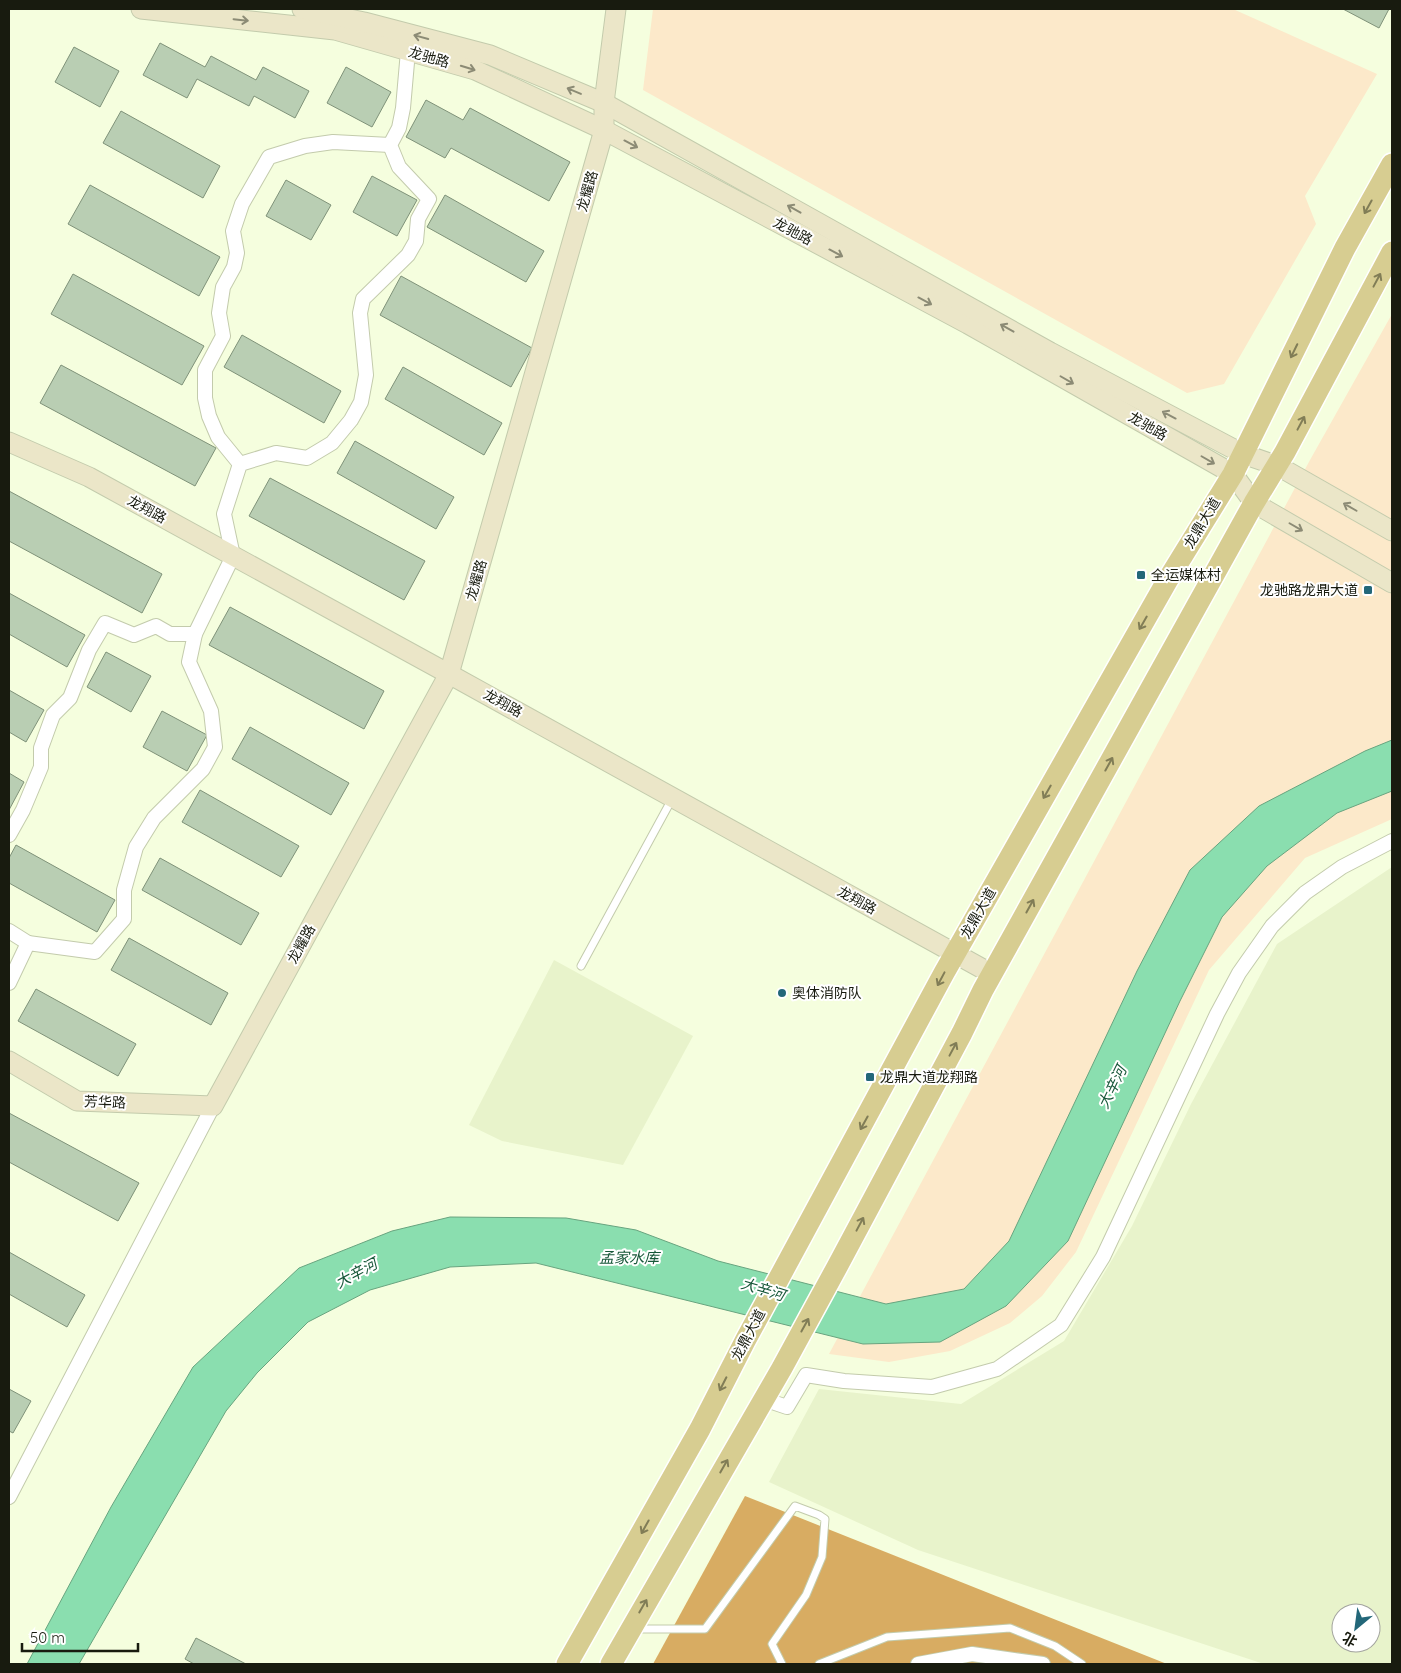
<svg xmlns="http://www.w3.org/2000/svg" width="1401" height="1673" font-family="Quicksand,'Noto Sans SC',sans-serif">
	<rect width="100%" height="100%" fill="#f5fede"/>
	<g fill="#e8f3cb" fill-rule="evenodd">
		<path d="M1392,867V1664H1264L918,1550L769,1482L819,1389L961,1404L1064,1341L1132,1226L1191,1104L1277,944ZM1341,1613H1371V1643H1341Z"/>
		<polygon points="554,960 693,1036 623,1165 502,1141 469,1125"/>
	</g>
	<g fill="#fce9ca">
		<polygon points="653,9 1233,9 1377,74 1305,196 1316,224 1224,384 1187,393 643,90"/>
		<polygon points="1392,314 1392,819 1305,858 1209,970 1076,1252 1042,1296 1010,1323 950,1351 889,1362 829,1354 1310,460"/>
	</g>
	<polygon fill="#d8ac62" points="745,1496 1167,1664 653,1664"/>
	<polygon fill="#8adeaf" stroke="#68a47f" points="1392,740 1392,791 1337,813 1267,866 1222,917 1180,1001 1068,1241 1006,1306 940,1342 863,1344 536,1263 450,1267 370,1290 308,1322 257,1373 226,1411 79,1664 27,1664 111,1507 193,1367 299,1268 392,1231 450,1217 566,1218 636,1230 718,1261 886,1304 964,1289 1009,1241 1137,971 1190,870 1259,806 1365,751"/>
	<g fill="#b9ceb3" stroke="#7f9279">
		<polygon points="1343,9 1389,9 1379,28"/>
		<polygon points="160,43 205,67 211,56 256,80 263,67 309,91 295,118 254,96 249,106 197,79 187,98 143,75"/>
		<polygon points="74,47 119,71 100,107 55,82"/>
		<polygon points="346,67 391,92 372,127 327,103"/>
		<polygon points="426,100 463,120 470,108 570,162 549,201 451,148 445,158 406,137"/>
		<polygon points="121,111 220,166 203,198 103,143"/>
		<polygon points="372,176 417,200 397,236 353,212"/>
		<polygon points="286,180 331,205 311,240 266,216"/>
		<polygon points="90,185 220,257 199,296 68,224"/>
		<polygon points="445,195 544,251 526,282 427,227"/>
		<polygon points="73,274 204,346 182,385 51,314"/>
		<polygon points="401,276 532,348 511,387 380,315"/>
		<polygon points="242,335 341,391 324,423 224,367"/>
		<polygon points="61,365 216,448 195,486 40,403"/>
		<polygon points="403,367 502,423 484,455 385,399"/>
		<polygon points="355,441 454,497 436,529 337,473"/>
		<polygon points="270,478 425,561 404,600 249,516"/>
		<polygon points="9,491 162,574 142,613 9,541"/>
		<polygon points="9,593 85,635 67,667 9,634"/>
		<polygon points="230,607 384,691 364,729 209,645"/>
		<polygon points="106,652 151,676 131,712 87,687"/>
		<polygon points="9,690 44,710 26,742 9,732"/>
		<polygon points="162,711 207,735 187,771 143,747"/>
		<polygon points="250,727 349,783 331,815 232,759"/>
		<polygon points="9,773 24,782 9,810"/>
		<polygon points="200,790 299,846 281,877 182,822"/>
		<polygon points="16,845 115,900 97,932 9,883 9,858"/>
		<polygon points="160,858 259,913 241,945 142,890"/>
		<polygon points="129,938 228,993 211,1025 111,970"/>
		<polygon points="36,989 136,1044 118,1076 18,1021"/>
		<polygon points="9,1113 139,1183 118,1221 9,1162"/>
		<polygon points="9,1252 85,1295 67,1327 9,1294"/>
		<polygon points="9,1389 31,1401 13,1433 9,1431"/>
		<polygon points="196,1638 246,1664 194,1664 185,1659"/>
	</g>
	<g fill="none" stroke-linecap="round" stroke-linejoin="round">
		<defs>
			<g id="lane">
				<polyline points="581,966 672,799"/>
				<polyline points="635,1629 705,1629 795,1506 819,1515 825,1519 822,1557 806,1595 772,1644 782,1664"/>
				<polyline points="819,1664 887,1637 1010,1628 1055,1646 1082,1664"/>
			</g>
			<g id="street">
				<polyline points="240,464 218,437 209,416 205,398 205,370 223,336 219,313 223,287 234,267 237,253 233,231 242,204 269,157 305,146 333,142 390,145"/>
				<polyline points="9,835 23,810 41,767 41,748 53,715 70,698 89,650 105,623 134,635 156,626 170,634 195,634"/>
				<polyline points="9,931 28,943"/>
				<polyline points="9,983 28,943 95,952 124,919 124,890 136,847 154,818 203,769 215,747 211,711 189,662 195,634 233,556 224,514 240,464 276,453 307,458 332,443 351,420 361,402 366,375 360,313 363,299 408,255 416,241 418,219 429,199 399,167 390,145 399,128 403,108 408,51"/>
				<polyline points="763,1399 787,1407 806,1375 844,1381 932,1387 997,1369 1061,1325 1103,1257 1217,1014 1239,973 1272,926 1305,893 1342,867 1392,841"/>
				<polyline points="9,1497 213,1106"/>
				<polyline points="918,1664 972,1654 1043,1664"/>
			</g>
			<g id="secondary">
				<polyline points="141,9 335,30 475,70 604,130 882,278 968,324 1233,474 1254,503 1392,583"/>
				<polyline points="302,9 364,22 490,55 604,103 1050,352 1243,454 1278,466 1392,531"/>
				<polyline points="9,442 89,477 449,674 992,974"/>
				<polyline points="9,1061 77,1101 213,1106 449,674 604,130 604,103 616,9"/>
			</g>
			<g id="primary">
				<polyline points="567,1664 700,1429 745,1341 944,973 1167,581 1233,474 1345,248 1392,164"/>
				<polyline points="611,1664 782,1368 837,1267 962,1033 983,990 1254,503 1285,452 1392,252"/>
			</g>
		</defs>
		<use href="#lane" stroke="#c3cbac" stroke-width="9"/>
		<use href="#street" stroke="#c3cbac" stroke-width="16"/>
		<use href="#secondary" stroke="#c3cbac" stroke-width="21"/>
		<use href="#primary" stroke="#fff" stroke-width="24"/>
		<use href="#lane" stroke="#fff" stroke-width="7"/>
		<use href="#street" stroke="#fff" stroke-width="14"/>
		<use href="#secondary" stroke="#ebe6c8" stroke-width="19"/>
		<use href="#primary" stroke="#d7cd91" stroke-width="21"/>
	</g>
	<defs><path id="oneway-shaft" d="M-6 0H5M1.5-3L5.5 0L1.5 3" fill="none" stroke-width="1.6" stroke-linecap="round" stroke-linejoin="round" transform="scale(1.25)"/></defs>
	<g stroke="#8c8b75">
		<use href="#oneway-shaft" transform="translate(241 20) rotate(6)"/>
		<use href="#oneway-shaft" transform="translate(421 37) rotate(-165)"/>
		<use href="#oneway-shaft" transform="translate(468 68) rotate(17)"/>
		<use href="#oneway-shaft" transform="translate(574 91) rotate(-157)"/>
		<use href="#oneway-shaft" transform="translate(631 144) rotate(28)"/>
		<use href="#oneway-shaft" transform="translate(794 209) rotate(-151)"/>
		<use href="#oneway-shaft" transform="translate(836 253) rotate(28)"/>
		<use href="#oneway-shaft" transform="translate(925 301) rotate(28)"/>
		<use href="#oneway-shaft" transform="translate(1007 328) rotate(-151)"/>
		<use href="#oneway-shaft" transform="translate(1067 380) rotate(30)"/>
		<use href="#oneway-shaft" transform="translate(1169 415) rotate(-152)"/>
		<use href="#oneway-shaft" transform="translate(1208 460) rotate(30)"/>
		<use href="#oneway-shaft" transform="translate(1350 507) rotate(-150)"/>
		<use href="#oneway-shaft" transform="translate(1296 527) rotate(30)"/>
	</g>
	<g stroke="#817d56">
		<use href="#oneway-shaft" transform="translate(1368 207) rotate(119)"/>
		<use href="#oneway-shaft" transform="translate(1377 280) rotate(-62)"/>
		<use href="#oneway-shaft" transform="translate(1294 351) rotate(116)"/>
		<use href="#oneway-shaft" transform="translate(1301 423) rotate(-62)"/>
		<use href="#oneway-shaft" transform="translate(1143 623) rotate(120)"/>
		<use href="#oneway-shaft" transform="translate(1109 764) rotate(-61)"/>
		<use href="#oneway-shaft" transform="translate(1047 792) rotate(120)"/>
		<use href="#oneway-shaft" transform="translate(1030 906) rotate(-61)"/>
		<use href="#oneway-shaft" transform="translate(941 979) rotate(118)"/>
		<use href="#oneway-shaft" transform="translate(953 1049) rotate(-62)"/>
		<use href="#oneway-shaft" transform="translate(864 1123) rotate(119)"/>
		<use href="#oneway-shaft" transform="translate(860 1224) rotate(-62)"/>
		<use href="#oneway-shaft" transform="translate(805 1325) rotate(-61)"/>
		<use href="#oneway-shaft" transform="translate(723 1384) rotate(117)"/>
		<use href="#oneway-shaft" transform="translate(724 1466) rotate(-60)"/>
		<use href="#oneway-shaft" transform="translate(645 1527) rotate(119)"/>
		<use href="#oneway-shaft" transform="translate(643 1606) rotate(-60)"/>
	</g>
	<g fill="#236779" stroke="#fff" stroke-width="2">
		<rect x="1136" y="570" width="10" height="10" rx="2.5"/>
		<rect x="1363" y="585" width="10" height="10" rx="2.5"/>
		<circle cx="782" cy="993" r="5"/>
		<rect x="865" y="1072" width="10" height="10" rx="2.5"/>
	</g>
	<g text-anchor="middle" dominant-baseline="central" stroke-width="4" stroke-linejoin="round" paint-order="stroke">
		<g font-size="14" fill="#181b0f" stroke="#fff">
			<text transform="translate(429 57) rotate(16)">龙驰路</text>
			<text transform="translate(587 191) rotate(-74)">龙耀路</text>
			<text transform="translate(793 231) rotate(28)">龙驰路</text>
			<text transform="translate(1148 426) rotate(30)">龙驰路</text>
			<text transform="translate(147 509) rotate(29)">龙翔路</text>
			<text transform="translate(1202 523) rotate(-59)">龙鼎大道</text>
			<text transform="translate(476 580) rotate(-74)">龙耀路</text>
			<text transform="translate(503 703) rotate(29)">龙翔路</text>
			<text transform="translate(857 900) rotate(29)">龙翔路</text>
			<text transform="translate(978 913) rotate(-60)">龙鼎大道</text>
			<text transform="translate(301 944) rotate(-61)">龙耀路</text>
			<text transform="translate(105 1102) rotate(2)">芳华路</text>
			<text transform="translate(748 1335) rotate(-62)">龙鼎大道</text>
		</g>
		<g font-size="14" fill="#181b0f" stroke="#fff" text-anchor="start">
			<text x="1151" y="575">全运媒体村</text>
			<text x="1358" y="590" text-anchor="end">龙驰路龙鼎大道</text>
			<text x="792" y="993">奥体消防队</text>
			<text x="880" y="1077">龙鼎大道龙翔路</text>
		</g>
		<g font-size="15" font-style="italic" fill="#175739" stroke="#fff">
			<text transform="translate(1112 1087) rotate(-64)">大辛河</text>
			<text x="629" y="1257">孟家水库</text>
			<text transform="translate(356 1273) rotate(-28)">大辛河</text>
			<text transform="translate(763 1289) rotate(17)">大辛河</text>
		</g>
	</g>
	<rect width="1401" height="1673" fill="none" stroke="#181b0f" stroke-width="20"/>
	<g transform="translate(1356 1628) rotate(209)"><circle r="24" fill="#ffffff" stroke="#a3a49f"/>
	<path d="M0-4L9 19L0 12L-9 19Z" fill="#236779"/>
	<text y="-8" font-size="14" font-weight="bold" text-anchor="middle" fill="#181b0f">北</text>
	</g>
	<path d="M22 1643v8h116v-8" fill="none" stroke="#181b0f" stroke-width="2.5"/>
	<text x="30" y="1643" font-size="15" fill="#181b0f" stroke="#ffffff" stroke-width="4" paint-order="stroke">50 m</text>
</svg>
